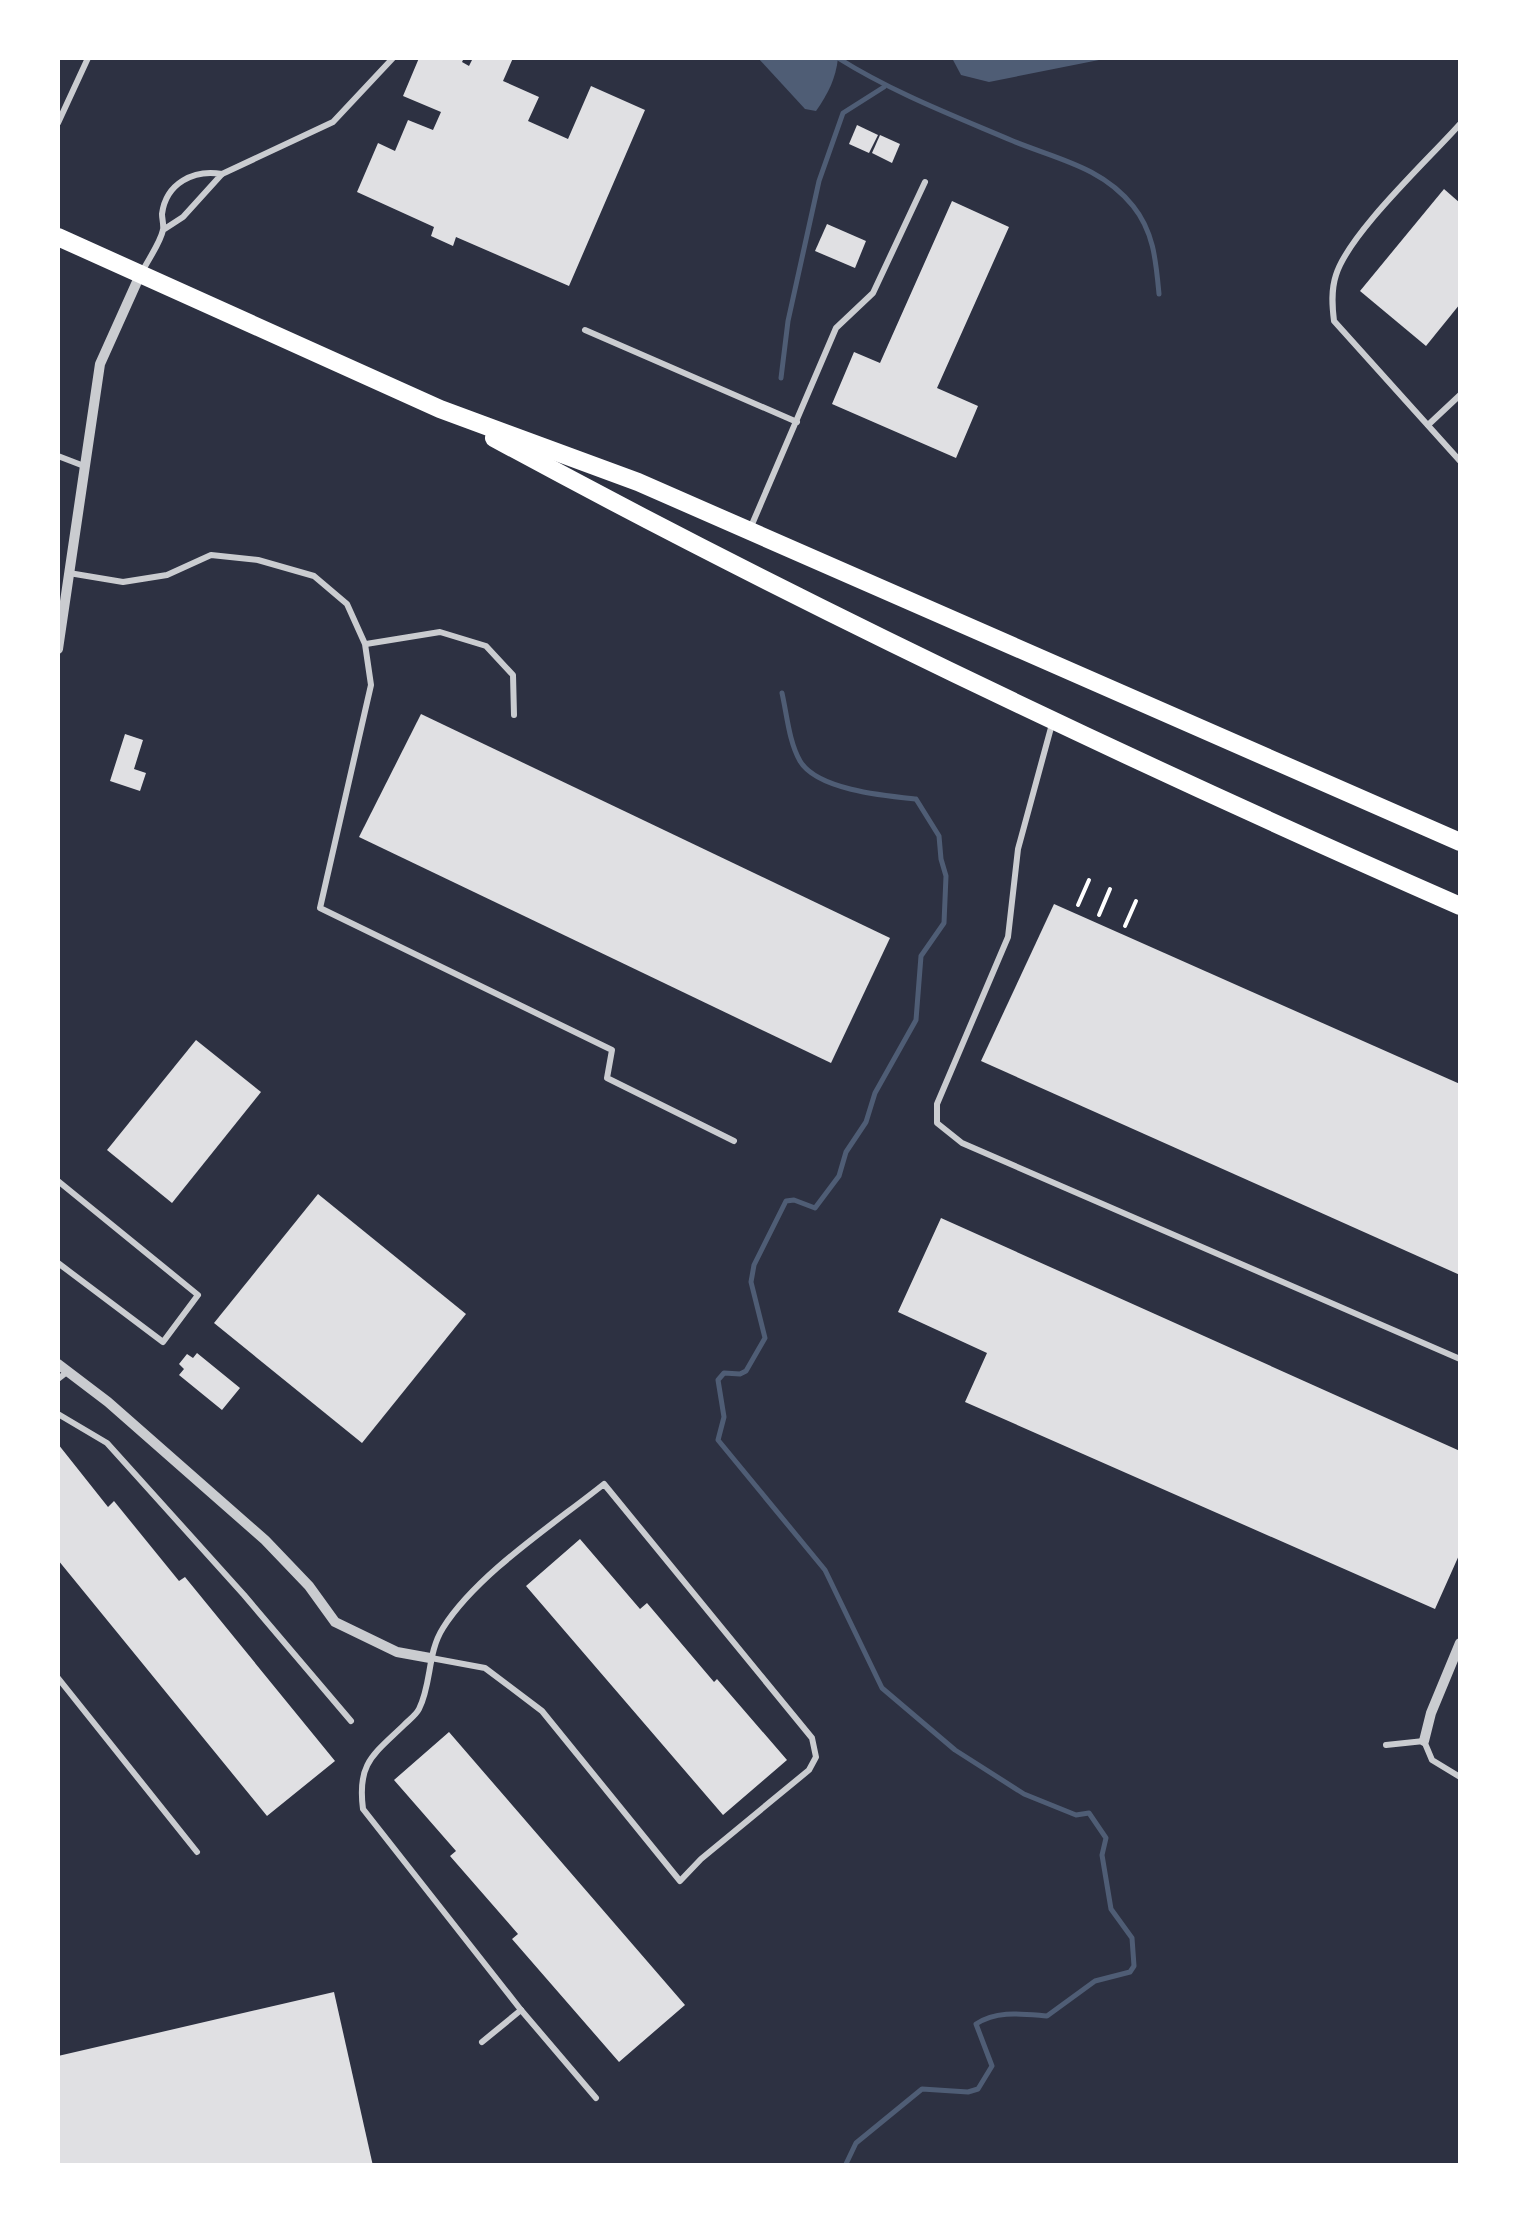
<svg xmlns="http://www.w3.org/2000/svg" width="1518" height="2223" font-family="'DejaVu Sans',sans-serif">
	<rect width="100%" height="100%" fill="#2d3142"/>
	<g fill="#4f5d75">
		<path d="M758,58H838C836,78 828,94 816,111L805,109Z"/>
		<polygon points="952,58 1109,58 989,82 961,75"/>
	</g>
	<g fill="none" stroke-linecap="round" stroke-linejoin="round">
		<g stroke="#4f5d75" stroke-width="5">
			<path d="M838,58C894,93 952,115 1013,141C1057,159 1102,167 1133,206C1154,232 1156,262 1159,294"/>
			<polyline points="781,378 788,321 819,181 843,113 884,87"/>
			<path d="M782,693C787,715 789,742 800,761C817,790 886,796 916,799L939,836L941,859L946,876L944,923L921,956L916,1020L875,1093L866,1122L846,1152L839,1176L815,1208L794,1200L786,1201L754,1265L751,1282L765,1338L746,1371L740,1374L724,1373L718,1380L724,1417L718,1440L825,1570L882,1688L955,1750L1024,1794L1076,1815L1089,1813L1106,1838L1102,1855L1111,1909L1132,1938L1134,1966L1130,1972L1095,1981L1047,2016C1022,2014 997,2010 976,2024L992,2066L978,2089L968,2092L922,2089L856,2143L845,2166"/>
		</g>
	</g>
	<g fill="#e0e0e3">
		<polygon points="419,58 464,58 462,62 469,66 473,58 513,58 503,81 539,97 528,121 568,139 591,86 645,110 569,286 456,237 453,246 431,236 434,227 357,192 378,143 395,151 408,120 433,130 441,112 403,96"/>
		<polygon points="857,125 878,135 869,153 849,144"/>
		<polygon points="880,135 900,144 892,163 872,153"/>
		<polygon points="1444,189 1460,203 1460,304 1426,346 1360,291"/>
		<polygon points="952,201 1009,227 937,388 978,406 956,458 832,404 854,352 880,363"/>
		<polygon points="827,224 866,241 855,268 815,251"/>
		<polygon points="421,714 890,938 831,1063 359,837"/>
		<polygon points="125,734 143,740 134,769 146,773 140,791 110,781"/>
		<polygon points="1054,904 1460,1084 1460,1275 981,1061"/>
		<polygon points="196,1040 261,1092 172,1203 107,1150"/>
		<polygon points="318,1194 466,1314 362,1443 214,1323"/>
		<polygon points="941,1218 1460,1451 1460,1553 1435,1609 965,1402 987,1353 898,1312"/>
		<polygon points="197,1353 240,1388 222,1410 179,1375 184,1369 179,1364 187,1354 193,1358"/>
		<polygon points="58,1444 108,1507 114,1501 179,1581 185,1577 335,1761 267,1816 58,1560"/>
		<polygon points="580,1539 640,1609 647,1603 714,1682 717,1679 787,1760 723,1815 526,1586"/>
		<polygon points="449,1732 685,2005 619,2062 512,1939 518,1934 450,1856 456,1851 394,1780"/>
		<polygon points="334,1992 373,2166 58,2166 58,2056"/>
	</g>
	<g fill="none" stroke-linecap="round" stroke-linejoin="round">
		<g stroke="#fff" stroke-width="4">
			<polyline points="1078,905 1089,880"/>
			<polyline points="1099,915 1110,889"/>
			<polyline points="1125,926 1136,901"/>
		</g>
		<g stroke="#caccd0" stroke-width="6">
			<polyline points="58,123 88,58"/>
			<path d="M1460,124C1429,159 1349,233 1336,275C1331,290 1332,305 1334,321L1460,461"/>
			<polyline points="222,174 333,122 393,58"/>
			<path d="M141,274C147,261 160,244 163,230C164,225 162,219 162,214C166,183 194,169 222,174L183,217L163,230"/>
			<polyline points="585,330 797,422"/>
			<polyline points="1428,425 1460,395"/>
			<polyline points="58,456 84,466"/>
			<polyline points="750,529 836,328 873,293 925,182"/>
			<polyline points="69,573 123,582 167,575 211,555 258,560 314,576 347,604 365,644 371,685 320,908 612,1050 607,1078 734,1141"/>
			<polyline points="366,644 440,632 486,646 513,675 514,715"/>
			<polyline points="1052,724 1018,849 1008,937 937,1104 937,1123 962,1143 1460,1359"/>
			<polyline points="58,1181 198,1295 163,1342 58,1263"/>
			<polyline points="58,1379 67,1372"/>
			<polyline points="58,1414 107,1443 244,1595 351,1721"/>
			<path d="M431,1658L485,1668L542,1711L680,1881L701,1859L809,1770L816,1757L812,1738L604,1484C554,1524 477,1574 443,1628C427,1653 432,1683 419,1709C416,1715 409,1720 404,1725C373,1755 357,1763 363,1809L521,2010L596,2098"/>
			<polyline points="58,1678 197,1852"/>
			<polyline points="1386,1745 1424,1741 1432,1760 1460,1777"/>
			<polyline points="482,2042 521,2010"/>
		</g>
		<g stroke="#caccd0" stroke-width="10">
			<polyline points="58,649 100,364 140,275"/>
			<polyline points="58,1364 108,1402 265,1540 309,1586 335,1622 397,1652 430,1658"/>
			<polyline points="1424,1741 1431,1713 1460,1643"/>
		</g>
		<g stroke="#fff" stroke-width="18">
			<polyline points="58,237 440,409 638,482 1460,842"/>
			<path d="M494,438C808,609 1133,762 1460,906"/>
		</g>
	</g>
	<rect width="1518" height="2223" fill="none" stroke="#ffffff" stroke-width="120"/>
</svg>
